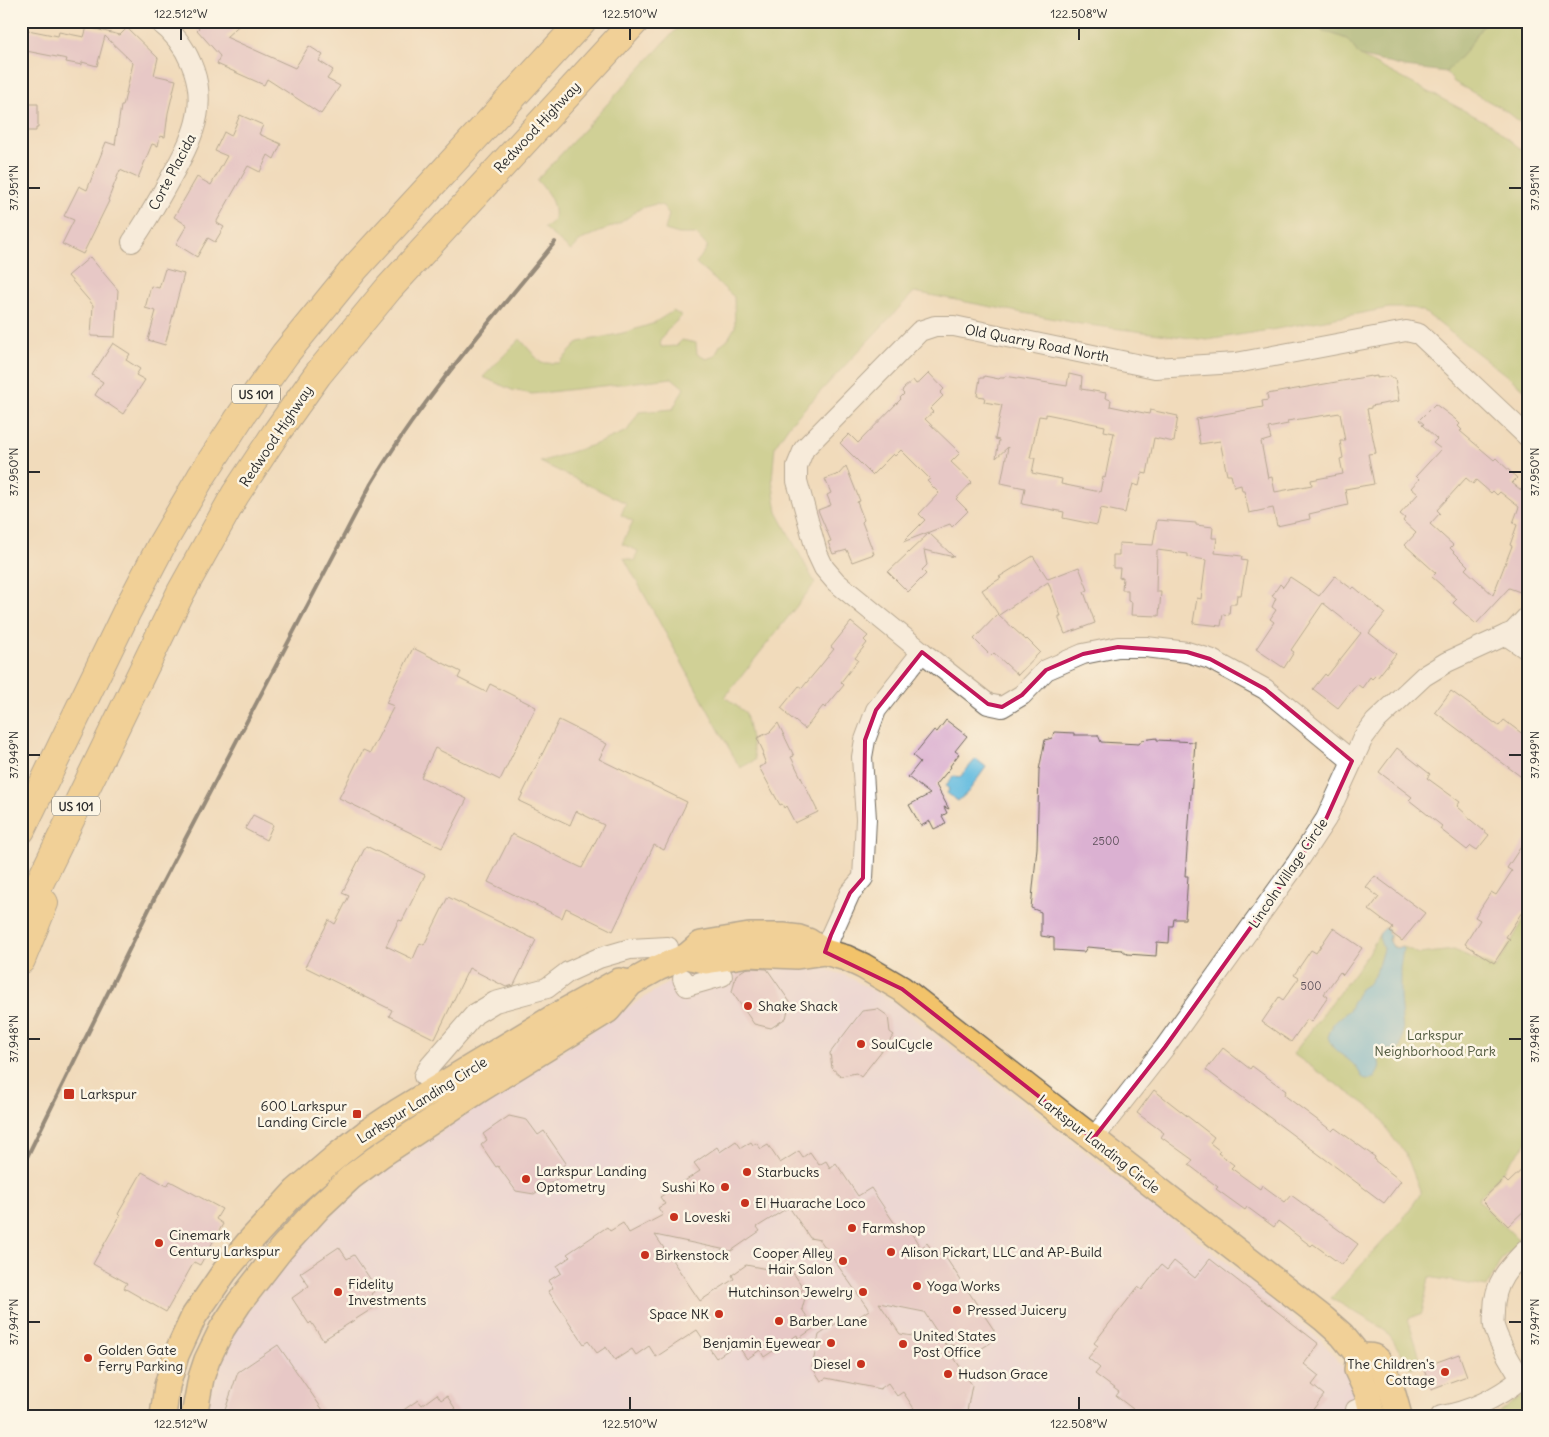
<svg xmlns="http://www.w3.org/2000/svg" width="1549" height="1437" font-family="Delius,sans-serif">
	<rect width="100%" height="100%" fill="#fcf5e5"/>
	<filter id="ink" filterUnits="userSpaceOnUse"><feTurbulence type="fractalNoise" baseFrequency=".02" numOctaves="2"/><feDisplacementMap in="SourceGraphic" scale="10" xChannelSelector="R" yChannelSelector="G"/><feConvolveMatrix kernelMatrix="1 2 1 2 8 2 1 2 1" color-interpolation-filters="sRGB"/></filter>
	<filter id="wash" filterUnits="userSpaceOnUse"><feTurbulence type="fractalNoise" baseFrequency=".0096" numOctaves="4" result="noise"/><feDisplacementMap in="SourceGraphic" scale="20" xChannelSelector="R" yChannelSelector="G"/><feGaussianBlur stdDeviation="1.12" result="paint"/><feColorMatrix in="noise" values="0 0 0 0 0 0 0 0 0 0 0 0 0 0 0 0 0 1.4 0 .05"/><feComposite in="paint" operator="in"/></filter>
	<g filter="url(#wash)">
		<rect width="100%" height="100%" fill="#f1dbbb"/>
		<polygon fill="#e7d2ef" points="795,963 823,968 847,976 893,1002 1235,1269 1322,1341 1353,1380 1366,1416 203,1416 211,1380 231,1333 281,1266 326,1219 358,1190 467,1114 632,1005 666,984 696,971 720,965"/>
		<g fill="#a8c369" stroke="#6a774a">
			<path d="M684,21H1296L1347,39L1360,56L1492,125L1528,155V392L1423,311L1412,308H1389L1276,329L1207,340L1081,324L914,292L790,424L775,446L772,479L777,512L815,583L725,697L746,713L755,760L740,768L624,558L634,561L638,551L622,544L633,521L621,515L626,503L540,462L596,444L627,431L639,412L673,409L684,388L672,378L532,394L512,390L483,377L520,339L541,363H559L579,342L623,333L652,324L673,311L682,316L670,327L660,340L661,347L676,346L682,340L696,343L697,354L706,359L715,356L720,345L728,339L735,327L734,297L696,263L708,247L696,234H679L665,230L669,214L663,206L656,204L641,208L620,223L581,240L571,251L544,228L554,220C556,202 548,193 537,180Z"/>
			<polygon points="1486,21 1528,21 1528,129 1508,112 1454,82 1446,72 1465,52"/>
			<path d="M1528,912V1141L1478,1200L1521,1242L1501,1260L1487,1287L1429,1277L1422,1313L1408,1319L1422,1364L1410,1368L1394,1342L1384,1329L1331,1298L1400,1223L1421,1193L1406,1154L1389,1133L1378,1113L1293,1054L1369,953L1380,933L1385,928L1389,930L1387,933L1390,935C1389,942 1391,946 1397,948L1402,946L1419,954L1454,950L1496,968Z"/>
			<polygon points="1528,1391 1528,1416 1491,1416 1500,1412"/>
		</g>
		<polygon fill="#86a95d" stroke="#586a44" points="1296,21 1486,21 1465,52 1446,72 1405,67 1360,56 1347,39"/>
		<g fill="#63bce0" stroke="#477486">
			<polygon points="976,759 986,767 968,792 958,801 947,793 949,790 946,785 954,776 960,777"/>
			<path d="M1385,928L1389,930L1387,933L1390,935L1389,940L1393,947L1397,948L1402,946L1403,949L1400,968V997L1403,1033L1400,1048L1394,1052L1390,1049L1380,1050C1374,1063 1386,1062 1374,1078C1370,1079 1366,1080 1362,1077C1360,1074 1358,1069 1355,1066C1345,1054 1333,1054 1328,1037L1333,1024L1349,1010L1360,989L1369,983L1376,973L1383,949L1379,937L1380,933Z"/>
		</g>
		<g id="blocks">
			<g fill="#dbb1d2" fill-rule="evenodd">
				<polygon points="193,21 244,21 226,37 295,68 309,46 323,55 319,61 333,70 327,79 340,86 321,114 267,79 264,85 217,64 220,56 197,30 199,28"/>
				<polygon points="87,27 120,35 127,28 158,58 154,75 176,80 168,113 165,137 160,136 158,146 152,144 138,178 120,170 108,200 109,201 83,254 62,244 74,220 64,216 79,186 87,190 106,142 115,145 121,106 123,106 133,63 105,36 97,66 82,62 82,65 66,62 67,59 21,50 21,31 27,32 28,30 58,36 59,32 84,37"/>
				<polygon points="21,104 38,104 38,128 36,128 36,131 21,131"/>
				<polygon points="240,115 263,125 259,134 281,144 274,159 268,155 260,172 248,166 217,221 217,223 224,227 215,242 208,238 197,257 176,244 187,225 174,217 197,177 211,185 227,156 215,151 224,132 231,136"/>
				<polygon points="90,257 118,290 115,337 91,336 93,305 68,276"/>
				<polygon points="165,269 184,274 165,345 148,340 156,311 145,308 151,286 159,288"/>
				<polygon points="113,343 130,354 126,360 140,369 136,375 145,380 123,414 95,395 103,382 92,375"/>
				<polygon points="929,373 944,389 940,393 943,396 930,409 933,412 925,419 960,453 951,462 972,482 956,499 968,511 952,527 950,524 903,542 925,520 919,514 939,493 927,481 930,479 901,450 895,456 893,454 872,475 840,443 849,434 858,443 901,399 900,398 904,394 902,392 903,389 913,380 916,384 920,382"/>
				<path d="M1069,374L1082,377L1081,389L1106,393L1105,398L1111,400L1110,406L1149,414L1150,410L1178,416L1174,442L1154,438L1147,474L1142,473L1139,486L1133,484L1131,491L1130,490L1125,513L1101,508L1097,525L1063,518L1064,512L1022,504L1025,488L1001,483L1008,447L996,458L999,440L995,439L1002,405L984,402L985,397L977,396L980,378H984V376L999,379L1000,378H1004L1005,376L1067,386ZM1046,414L1105,426L1104,431L1114,433L1105,478L1103,477L1100,492L1061,484L1062,479L1032,473L1035,458H1030L1039,416L1046,417Z"/>
				<path d="M1371,376V377L1377,376V378L1391,376V378H1395L1399,401L1371,406V408L1367,409L1376,453L1368,454L1374,484L1345,489L1348,505L1309,514L1310,519L1277,526L1273,508L1249,513L1244,491H1242L1241,485L1234,487L1231,475H1227L1220,441L1200,444L1196,419L1263,407L1262,401L1268,400L1267,394ZM1340,413L1345,441H1340L1343,458L1340,459L1343,474L1311,480L1312,485L1275,492L1272,477L1268,478L1261,442L1271,439L1268,428L1288,424L1287,421Z"/>
				<path d="M1435,404L1455,419L1460,424L1458,426L1462,430L1460,431L1494,460L1496,458L1517,478L1512,483L1525,493L1528,488V577L1520,592L1509,588L1476,624L1453,603L1457,599L1432,577L1436,573L1405,545L1416,533L1403,521L1405,518L1400,514L1418,494L1411,488L1419,479L1416,476L1441,449L1433,443L1437,439L1422,425L1424,424L1419,420ZM1466,478L1473,484L1476,480L1491,493L1493,491L1497,495L1500,492L1519,507L1513,523L1517,525L1510,545L1512,546L1493,595L1465,569L1468,566L1450,548L1453,545L1430,524L1440,513L1437,510Z"/>
				<polygon points="846,466 860,501 857,502 864,520 862,522 874,554 852,562 847,550 833,554 828,542 831,541 818,510 831,505 827,495 831,493 825,479 839,474"/>
				<polygon points="1157,520 1196,523 1196,525 1213,527 1212,538 1217,538 1215,553 1242,556 1241,560 1247,561 1241,595 1237,595 1236,604 1230,604 1229,615 1223,614 1221,626 1193,623 1197,598 1201,599 1206,560 1188,557 1188,554 1157,550 1156,592 1161,592 1159,616 1131,615 1132,602 1128,601 1128,590 1122,590 1123,577 1119,578 1120,568 1113,568 1113,555 1119,555 1119,543 1153,545"/>
				<polygon points="929,533 954,557 924,550 927,565 922,570 926,574 908,592 888,572"/>
				<polygon points="1033,556 1048,579 1079,567 1088,590 1084,592 1095,623 1065,634 1059,619 1059,616 1061,616 1048,582 999,615 1026,640 1027,639 1040,652 1018,675 994,653 991,656 974,639 998,614 982,590 1001,578 999,577"/>
				<polygon points="1335,576 1352,589 1354,587 1385,613 1369,633 1396,654 1377,678 1375,676 1372,679 1370,677 1362,688 1357,684 1338,708 1313,689 1325,674 1327,676 1361,633 1323,603 1291,650 1294,652 1284,668 1256,649 1274,622 1270,619 1276,610 1272,607 1276,598 1272,596 1280,584 1283,587 1290,577 1319,596"/>
				<polygon points="851,622 868,636 864,640 867,643 855,658 858,660 841,682 844,685 825,708 823,706 805,729 786,714 787,713 781,708 799,686 802,688 818,669 834,649 831,647"/>
				<polygon points="413,648 461,672 458,678 486,692 490,684 536,707 500,780 435,748 421,777 467,799 442,848 339,798 363,750 370,753 394,706 386,703"/>
				<polygon points="1451,691 1499,726 1504,720 1528,738 1528,782 1435,712"/>
				<polygon points="559,720 607,744 599,759 687,802 664,850 654,845 613,931 566,908 562,918 488,882 512,834 582,868 604,825 576,811 570,825 519,801"/>
				<polygon points="946,720 967,736 955,751 959,754 950,766 951,767 936,785 949,809 944,807 947,813 942,816 946,823 934,829 930,821 921,826 909,805 930,794 908,777 920,762 913,756 934,730 937,732"/>
				<polygon points="778,723 794,756 791,757 818,812 795,823 786,806 784,808 782,804 780,805 759,767 766,764 762,754 764,753 757,738 770,732"/>
				<polygon points="1054,732 1074,733 1074,735 1098,735 1101,742 1139,744 1142,740 1157,738 1157,740 1195,742 1185,876 1188,876 1185,919 1174,919 1173,926 1170,926 1169,943 1157,942 1156,956 1127,954 1122,950 1087,947 1084,952 1054,950 1054,938 1041,936 1041,912 1031,908 1037,848 1039,770 1045,740 1052,738"/>
				<polygon points="1397,748 1430,774 1427,778 1460,802 1457,806 1467,815 1466,816 1489,835 1477,850 1471,846 1467,850 1440,829 1442,826 1409,800 1412,797 1379,772"/>
				<polygon points="253,815 273,825 266,840 245,829"/>
				<polygon points="1528,836 1528,915 1522,912 1506,937 1510,939 1494,963 1465,944 1480,920 1475,917 1491,892 1496,895 1512,871 1507,868"/>
				<polygon points="366,846 425,875 402,921 399,920 386,946 413,959 420,943 424,945 448,897 536,940 514,985 506,987 469,968 435,1039 389,1016 392,1010 305,967 329,920 335,924 349,896 342,893"/>
				<polygon points="1375,876 1425,913 1402,941 1390,932 1393,928 1369,910 1379,897 1366,887"/>
				<polygon points="1333,928 1362,948 1343,975 1340,972 1324,994 1328,997 1311,1022 1307,1019 1291,1042 1262,1022 1279,997 1283,1000 1299,978 1294,975 1311,950 1316,953"/>
				<polygon points="750,968 767,969 790,1002 786,1018 771,1028 754,1024 732,992 736,975 745,969"/>
				<polygon points="878,1009 888,1016 890,1032 894,1035 861,1077 856,1073 841,1076 832,1068 830,1053 862,1011"/>
				<polygon points="1223,1048 1250,1069 1252,1066 1286,1091 1284,1095 1332,1131 1335,1128 1375,1157 1374,1160 1401,1181 1384,1203 1206,1070"/>
				<polygon points="1154,1090 1214,1137 1210,1143 1220,1151 1218,1153 1234,1165 1231,1168 1260,1189 1262,1185 1285,1202 1291,1195 1358,1244 1342,1265 1313,1244 1311,1246 1278,1221 1274,1227 1247,1207 1245,1210 1216,1189 1218,1187 1189,1165 1193,1160 1161,1137 1164,1133 1137,1113"/>
				<polygon points="509,1116 527,1120 538,1135 544,1131 566,1163 560,1168 564,1174 534,1194 516,1191 498,1166 496,1167 481,1145 487,1140 483,1134"/>
				<polygon points="736,1141 741,1148 751,1142 753,1145 756,1143 761,1149 768,1145 780,1163 799,1151 803,1157 810,1152 819,1165 826,1161 830,1168 836,1163 858,1196 871,1188 897,1227 904,1222 921,1248 927,1243 936,1256 942,1252 994,1330 992,1342 979,1350 945,1344 924,1312 879,1303 900,1334 943,1341 972,1385 967,1411 960,1416 919,1416 903,1392 897,1396 888,1383 880,1389 826,1378 821,1381 812,1367 819,1335 843,1319 854,1320 869,1310 820,1240 810,1238 789,1207 757,1227 760,1231 731,1251 655,1235 700,1301 734,1279 732,1275 746,1265 794,1274 804,1289 800,1291 805,1298 802,1309 814,1328 801,1337 798,1338 797,1335 764,1357 760,1350 747,1359 737,1344 716,1358 697,1330 656,1357 649,1346 636,1355 632,1349 615,1360 606,1347 597,1353 588,1341 584,1344 548,1291 553,1288 548,1281 561,1273 557,1266 570,1257 567,1254 607,1227 610,1231 623,1223 629,1233 663,1215 658,1208 665,1204 660,1197 700,1171 694,1163 717,1147 720,1152"/>
				<polygon points="1528,1164 1528,1207 1508,1226 1482,1200 1504,1179 1508,1183"/>
				<polygon points="142,1172 167,1186 170,1181 222,1209 216,1219 223,1224 200,1265 194,1262 166,1312 124,1288 127,1283 93,1264 120,1216 118,1214"/>
				<polygon points="339,1247 347,1259 354,1255 377,1289 371,1294 378,1305 323,1340 311,1322 309,1324 292,1298 309,1286 300,1273"/>
				<polygon points="1210,1259 1319,1344 1304,1364 1319,1376 1312,1385 1324,1395 1308,1416 1142,1416 1116,1396 1119,1392 1095,1374 1100,1368 1088,1358 1098,1346 1094,1343 1138,1287 1142,1290 1161,1265 1167,1270 1174,1261 1195,1278"/>
				<polygon points="278,1345 327,1416 223,1416 238,1372"/>
				<polygon points="1459,1354 1467,1376 1431,1389 1423,1367"/>
				<polygon points="437,1394 441,1400 447,1396 460,1416 395,1416 418,1400 422,1405"/>
			</g>
		</g>
	</g>
	<g filter="url(#ink)">
		<use href="#blocks" fill-opacity="0" stroke="#70695d" stroke-width="1"/>
		<g fill="none" stroke-linecap="round" stroke-linejoin="round">
			<defs>
				<g id="minor">
					<path d="M132,242C146,222 158,201 170,179C191,141 210,107 191,63C184,46 173,32 158,21"/>
					<polyline points="1506,635 1513,632 1528,616"/>
					<polyline points="922,652 836,582 824,568 817,553 797,481 797,466 804,449 920,331 935,326 954,326 1155,368 1236,363 1406,331 1419,334 1528,437"/>
					<polyline points="825,952 831,935 850,893 863,878 866,819 862,757 865,740 876,710 922,652 988,704 1002,707 1022,695 1046,670 1083,654 1118,647 1146,647 1187,652 1210,659 1265,689 1352,761"/>
					<polyline points="683,979 687,986 722,976"/>
					<polyline points="424,1076 430,1066 475,1014 495,1002 547,988 568,972 599,958 630,949 668,947"/>
					<polyline points="1093,1139 1165,1047 1297,863 1326,819 1363,738 1375,722 1424,676 1447,662 1506,635 1528,650"/>
					<polyline points="1356,1416 1356,1410 1362,1408"/>
					<path d="M1441,1416C1472,1411 1497,1398 1521,1379C1512,1363 1499,1345 1494,1326C1493,1322 1494,1316 1494,1311C1494,1282 1509,1267 1528,1248"/>
				</g>
				<g id="major">
					<polyline points="687,956 706,961 749,954 797,956 825,952"/>
					<path d="M1359,1356C1366,1356 1373,1355 1378,1360C1388,1372 1395,1401 1399,1416"/>
					<polyline points="1359,1356 1357,1370 1367,1392 1373,1416"/>
					<polyline points="163,1416 167,1386 176,1355 194,1316 225,1271 249,1242 296,1191 339,1154 366,1133 399,1111 556,1016 619,981 631,983"/>
					<polyline points="194,1416 201,1378 207,1360 222,1329 239,1303 281,1249 319,1207 351,1177 382,1154 482,1088 608,1010 631,983 658,968 687,956 701,944 749,936 783,936 799,938 808,941 825,952 846,958 863,966 902,989 1324,1319 1342,1335 1359,1356"/>
				</g>
				<g id="highway">
					<polyline points="21,830 127,611 163,542 201,477 242,414 285,354 356,267 582,21"/>
					<polyline points="21,921 181,592 235,495 276,433 318,374 389,288 635,21"/>
					<polyline points="21,960 44,903"/>
				</g>
			</defs>
			<use href="#minor" stroke="#70695d" stroke-width="22"/>
			<use href="#major" stroke="#70695d" stroke-width="28"/>
			<use href="#highway" stroke="#70695d" stroke-width="30"/>
			<use href="#minor" stroke="#fff" stroke-width="20"/>
			<use href="#major" stroke="#f2c36a" stroke-width="25"/>
			<use href="#highway" stroke="#f2c36a" stroke-width="28"/>
			<path stroke="#2b2b2b" stroke-width="4" d="M21,1169L158,891L371,484C423,397 491,321 555,242"/>
		</g>
	</g>
	<path d="M0 0H1549V1437H0ZM1118,647L1187,652L1210,659L1265,689L1352,761L1326,819L1297,863L1165,1047L1093,1139L902,989L825,952L831,935L850,893L863,878L865,740L876,710L922,652L988,704L1002,707L1022,695L1046,670L1083,654Z" fill="#f1dbbb" fill-opacity=".55" fill-rule="evenodd"/>
	<path fill="none" stroke="#c2185b" stroke-width="4" stroke-linejoin="round" d="M1118,647L1187,652L1210,659L1265,689L1352,761L1326,819L1297,863L1165,1047L1093,1139L902,989L825,952L831,935L850,893L863,878L865,740L876,710L922,652L988,704L1002,707L1022,695L1046,670L1083,654Z"/>
	<path fill="none" stroke="#2b2b2b" stroke-width="2" d="M181,28V40M630,28V40M1079,28V40M28,188H40M1509,188H1522M28,472H40M1509,472H1522M28,755H40M1509,755H1522M28,1039H40M1509,1039H1522M28,1322H40M1509,1322H1522M181,1397V1410M630,1397V1410M1079,1397V1410"/>
	<g fill="#c8321e" stroke="#fcf5e5" stroke-width="2">
		<circle cx="748" cy="1006" r="5"/>
		<circle cx="861" cy="1044" r="5"/>
		<rect x="63" y="1088" width="12" height="12" rx="2.5"/>
		<rect x="352" y="1109" width="10" height="10" rx="2.5"/>
		<circle cx="747" cy="1172" r="5"/>
		<circle cx="526" cy="1179" r="5"/>
		<circle cx="725" cy="1187" r="5"/>
		<circle cx="745" cy="1203" r="5"/>
		<circle cx="674" cy="1217" r="5"/>
		<circle cx="852" cy="1228" r="5"/>
		<circle cx="159" cy="1243" r="5"/>
		<circle cx="891" cy="1252" r="5"/>
		<circle cx="645" cy="1255" r="5"/>
		<circle cx="843" cy="1261" r="5"/>
		<circle cx="917" cy="1286" r="5"/>
		<circle cx="338" cy="1292" r="5"/>
		<circle cx="863" cy="1292" r="5"/>
		<circle cx="957" cy="1310" r="5"/>
		<circle cx="719" cy="1314" r="5"/>
		<circle cx="779" cy="1321" r="5"/>
		<circle cx="831" cy="1343" r="5"/>
		<circle cx="903" cy="1344" r="5"/>
		<circle cx="88" cy="1358" r="5"/>
		<circle cx="861" cy="1364" r="5"/>
		<circle cx="1445" cy="1372" r="5"/>
		<circle cx="948" cy="1374" r="5"/>
	</g>
	<g text-anchor="middle" dominant-baseline="central" stroke-width="5" stroke-linejoin="round" paint-order="stroke">
		<g font-size="11" fill="#574c55">
			<text x="1106" y="841">2500</text>
			<text x="1311" y="986">500</text>
		</g>
		<g fill="#fcf5e5" stroke="#6a6863" stroke-width="1">
			<rect x="232" y="384.5" width="48" height="19" rx="4"/>
			<rect x="52" y="796.5" width="48" height="19" rx="4"/>
		</g>
		<g font-size="12" font-weight="bold" fill="#2b2b2b">
			<text x="256" y="394">US 101</text>
			<text x="76" y="806">US 101</text>
		</g>
		<g font-size="14" fill="#2b2b2b" stroke="#fcf5e5">
			<text transform="translate(537 127) rotate(-47)">Redwood Highway</text>
			<text transform="translate(172 172) rotate(-62)">Corte Placida</text>
			<text transform="translate(1037 343) rotate(11)">Old Quarry Road North</text>
			<text transform="translate(276 436) rotate(-56)">Redwood Highway</text>
			<text transform="translate(1288 873) rotate(-56)">Lincoln Village Circle</text>
			<text transform="translate(422 1100) rotate(-32)">Larkspur Landing Circle</text>
			<text transform="translate(1099 1144) rotate(38)">Larkspur Landing Circle</text>
		</g>
		<g font-size="14" fill="#2b2b2b" stroke="#fcf5e5" text-anchor="start">
			<text x="758" y="1006">Shake Shack</text>
			<text x="871" y="1044">SoulCycle</text>
			<text x="80" y="1094">Larkspur</text>
			<text x="347" y="1106" text-anchor="end">600 Larkspur<tspan x="347" dy="16">Landing Circle</tspan></text>
			<text x="536" y="1171">Larkspur Landing<tspan x="536" dy="16">Optometry</tspan></text>
			<text x="757" y="1172">Starbucks</text>
			<text x="715" y="1187" text-anchor="end">Sushi Ko</text>
			<text x="755" y="1203">El Huarache Loco</text>
			<text x="684" y="1217">Loveski</text>
			<text x="862" y="1228">Farmshop</text>
			<text x="169" y="1235">Cinemark<tspan x="169" dy="16">Century Larkspur</tspan></text>
			<text x="901" y="1252">Alison Pickart, LLC and AP-Build</text>
			<text x="833" y="1253" text-anchor="end">Cooper Alley<tspan x="833" dy="16">Hair Salon</tspan></text>
			<text x="655" y="1255">Birkenstock</text>
			<text x="348" y="1284">Fidelity<tspan x="348" dy="16">Investments</tspan></text>
			<text x="927" y="1286">Yoga Works</text>
			<text x="853" y="1292" text-anchor="end">Hutchinson Jewelry</text>
			<text x="967" y="1310">Pressed Juicery</text>
			<text x="709" y="1314" text-anchor="end">Space NK</text>
			<text x="789" y="1321">Barber Lane</text>
			<text x="913" y="1336">United States<tspan x="913" dy="16">Post Office</tspan></text>
			<text x="821" y="1343" text-anchor="end">Benjamin Eyewear</text>
			<text x="98" y="1350">Golden Gate<tspan x="98" dy="16">Ferry Parking</tspan></text>
			<text x="851" y="1364" text-anchor="end">Diesel</text>
			<text x="1435" y="1364" text-anchor="end">The Children's<tspan x="1435" dy="16">Cottage</tspan></text>
			<text x="958" y="1374">Hudson Grace</text>
		</g>
		<g font-size="14" fill="#50593e" stroke="#fcf5e5">
			<text x="1435" y="1035">Larkspur<tspan x="1435" dy="16">Neighborhood Park</tspan></text>
		</g>
	</g>
	<rect width="1549" height="1437" fill="none" stroke="#fcf5e5" stroke-width="55"/>
	<rect x="28" y="28" width="1494" height="1382" fill="none" stroke="#2b2b2b" stroke-width="2"/>
	<g font-size="12" text-anchor="middle" fill="#2b2b2b">
		<text x="181" y="18">122.512°W</text>
		<text x="630" y="18">122.510°W</text>
		<text x="1079" y="18">122.508°W</text>
		<text transform="translate(14 188) rotate(-90)" y="4">37.951°N</text>
		<text transform="translate(1535 188) rotate(-90)" y="4">37.951°N</text>
		<text transform="translate(14 472) rotate(-90)" y="4">37.950°N</text>
		<text transform="translate(1535 472) rotate(-90)" y="4">37.950°N</text>
		<text transform="translate(14 755) rotate(-90)" y="4">37.949°N</text>
		<text transform="translate(1535 755) rotate(-90)" y="4">37.949°N</text>
		<text transform="translate(14 1039) rotate(-90)" y="4">37.948°N</text>
		<text transform="translate(1535 1039) rotate(-90)" y="4">37.948°N</text>
		<text transform="translate(14 1322) rotate(-90)" y="4">37.947°N</text>
		<text transform="translate(1535 1322) rotate(-90)" y="4">37.947°N</text>
		<text x="181" y="1428">122.512°W</text>
		<text x="630" y="1428">122.510°W</text>
		<text x="1079" y="1428">122.508°W</text>
	</g>
</svg>
